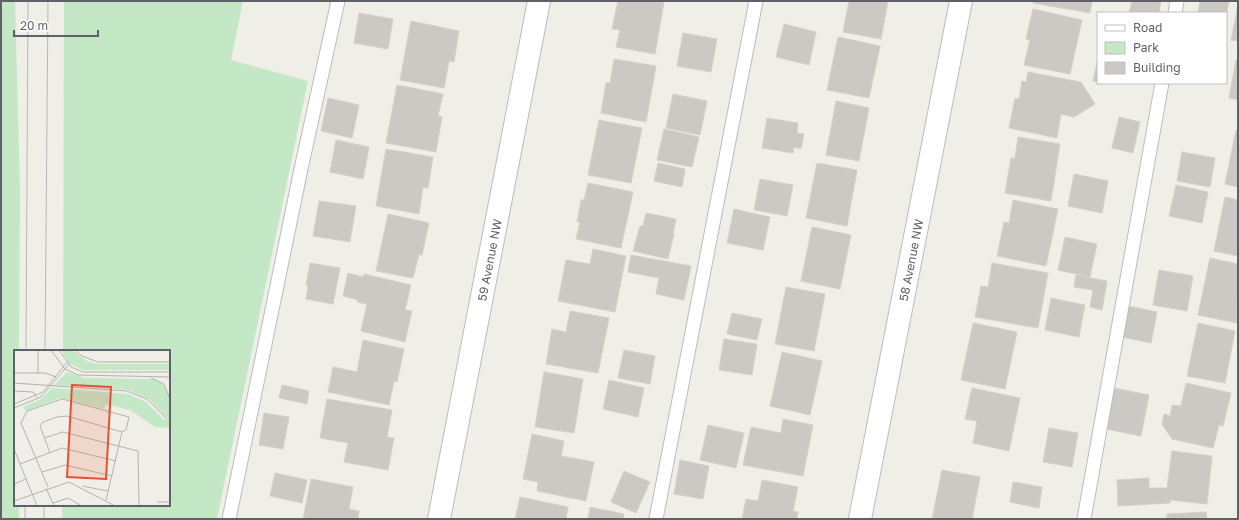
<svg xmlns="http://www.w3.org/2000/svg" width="1239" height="520" font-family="'Golos Text',sans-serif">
	<rect width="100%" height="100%" fill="#f0efe7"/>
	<g fill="#c4e7c6">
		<polygon points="1,1 15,1 20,190 19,351 15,351 15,505 19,505 19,519 1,519"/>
		<polygon points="64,1 243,1 231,60 308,81 217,519 62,519 62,505 169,505 169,351 63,351"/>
	</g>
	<g fill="#ccc9c4" stroke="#d5d1c5">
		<polygon points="618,1 664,2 655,54 616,47 620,30 612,29"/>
		<polygon points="849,1 888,1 881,39 843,32"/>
		<polygon points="1034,1 1092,1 1090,13 1033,3"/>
		<polygon points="1132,1 1161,1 1159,13 1129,13"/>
		<polygon points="1200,1 1229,1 1226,18 1226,13 1198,13"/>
		<polygon points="1238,4 1238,41 1231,40"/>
		<polygon points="1033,9 1082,20 1070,74 1024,65 1030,40 1026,39"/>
		<polygon points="359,13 393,19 388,49 354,43"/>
		<polygon points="411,21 459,31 454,62 449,61 444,88 400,80"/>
		<polygon points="784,24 816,32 809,65 776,57"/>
		<polygon points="683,33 717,39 711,72 677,66"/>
		<polygon points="838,37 880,46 869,98 827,90"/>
		<polygon points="1098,58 1098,82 1093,81"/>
		<polygon points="614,59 656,66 646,122 601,113 606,83 610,83"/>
		<polygon points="1236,60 1238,61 1238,100 1229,98"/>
		<polygon points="1028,72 1081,82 1095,104 1074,117 1061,114 1057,138 1009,128 1015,98 1019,99 1022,81 1026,82"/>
		<polygon points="397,85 443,94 438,116 442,117 436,152 386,143"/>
		<polygon points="673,94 707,101 700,135 666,128"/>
		<polygon points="328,98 359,105 352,138 321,131"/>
		<polygon points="836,101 869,108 859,161 826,155"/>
		<polygon points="1119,117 1140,122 1133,153 1112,148"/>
		<polygon points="767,118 798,123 797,133 804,134 801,149 794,147 793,153 762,148"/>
		<polygon points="599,120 642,128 631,183 588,175"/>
		<polygon points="664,129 699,137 692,167 657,160"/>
		<polygon points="1236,130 1238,131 1238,187 1225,184"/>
		<polygon points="1018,137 1060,144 1051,201 1005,193 1011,158 1015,158"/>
		<polygon points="336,140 369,147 363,179 330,172"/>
		<polygon points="386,149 433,157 428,188 423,187 419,214 376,206"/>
		<polygon points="1182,152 1215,158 1210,187 1177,181"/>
		<polygon points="658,163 685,169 682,187 654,181"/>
		<polygon points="817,163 857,170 847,226 806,218"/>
		<polygon points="1074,174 1108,181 1102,213 1068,206"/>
		<polygon points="760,179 793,185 787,216 754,210"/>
		<polygon points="588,183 633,192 621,248 576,239 580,222 577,222 581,200 584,200"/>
		<polygon points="1176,185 1208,192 1202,223 1169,216"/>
		<polygon points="1225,197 1238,200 1238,256 1214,251"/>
		<polygon points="1013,200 1058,209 1046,266 997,256 1004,222 1009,223"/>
		<polygon points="319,201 356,206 350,242 313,236"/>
		<polygon points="734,209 770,217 763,250 727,243"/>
		<polygon points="646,213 676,219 673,233 674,234 668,259 633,251 640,226 643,226"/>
		<polygon points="388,214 429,223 422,255 419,254 413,278 376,271"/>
		<polygon points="812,227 851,235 840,289 801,281"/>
		<polygon points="1065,237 1097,244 1090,277 1058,270"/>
		<polygon points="593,249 626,256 615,312 558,301 566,260 590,264"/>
		<polygon points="631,255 691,266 684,300 656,294 659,278 628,272"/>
		<polygon points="1210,258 1238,264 1237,323 1198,315"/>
		<polygon points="310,263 340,268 333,304 306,299 308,286 306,285"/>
		<polygon points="992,263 1048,273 1038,328 975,317 981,286 988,287"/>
		<polygon points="1159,270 1193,276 1187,311 1153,305"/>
		<polygon points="348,273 363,277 364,274 411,285 405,310 412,311 405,342 361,331 367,304 357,302 358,300 343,296"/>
		<polygon points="1076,275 1107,281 1102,310 1090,307 1093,290 1074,287"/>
		<polygon points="786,287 825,294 814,351 775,344"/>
		<polygon points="1051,298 1085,305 1079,337 1045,330"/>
		<polygon points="1128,306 1157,312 1151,343 1122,337"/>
		<polygon points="570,311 609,318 598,373 546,364 552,329 566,332"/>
		<polygon points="732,313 762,319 757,340 727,334"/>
		<polygon points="973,323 1017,332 1005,389 961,380"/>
		<polygon points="1198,323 1235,331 1225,383 1187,376"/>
		<polygon points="724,339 757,344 752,375 719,370"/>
		<polygon points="363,340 404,349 397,382 394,381 389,405 328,392 333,367 357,372"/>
		<polygon points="624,350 655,356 650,384 618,378"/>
		<polygon points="782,352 822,361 810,415 770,406"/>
		<polygon points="544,372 583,379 574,433 535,427"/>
		<polygon points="609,380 644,388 638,417 603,409"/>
		<polygon points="1186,383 1231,393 1223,426 1219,425 1213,448 1172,439 1162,424 1164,414 1170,416 1172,405 1181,406"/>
		<polygon points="282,385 309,391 307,404 279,398"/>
		<polygon points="972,388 1020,398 1009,451 973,443 977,421 965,419"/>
		<polygon points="1114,388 1149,395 1141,436 1106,429"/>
		<polygon points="327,399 392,410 387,437 394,438 388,470 344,462 348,443 320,438"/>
		<polygon points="264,413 289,417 283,449 259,445"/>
		<polygon points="783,419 813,425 803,476 743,465 751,427 781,433"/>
		<polygon points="708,425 744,433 736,468 700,460"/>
		<polygon points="1049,428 1078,433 1072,467 1043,462"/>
		<polygon points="532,434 564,441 561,456 594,462 586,501 537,491 538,482 523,479"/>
		<polygon points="1172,451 1212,456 1207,504 1170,500 1170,503 1118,506 1117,480 1149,478 1149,488 1167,488"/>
		<polygon points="680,460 709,466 703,499 674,494"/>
		<polygon points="942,470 980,477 972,519 932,519"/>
		<polygon points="624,471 650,482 636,513 611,502"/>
		<polygon points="275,473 307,480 302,503 270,496"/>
		<polygon points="311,479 353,487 349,509 359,511 358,519 303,519"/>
		<polygon points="762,480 798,487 793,511 798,512 797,519 742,519 746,499 758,501"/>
		<polygon points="1013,482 1042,487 1039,508 1010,502"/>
		<polygon points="520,497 568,507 566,519 515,519"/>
		<polygon points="590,507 624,514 623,519 588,519"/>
		<polygon points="1206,512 1207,519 1167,519 1167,514"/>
	</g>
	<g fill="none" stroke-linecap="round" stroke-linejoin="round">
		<defs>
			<g id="lane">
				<polyline points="1175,13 1177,1"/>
				<polyline points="229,519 301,169 338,1"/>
				<polyline points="656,519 756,1"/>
				<polyline points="1084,519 1162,83"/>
			</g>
			<g id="street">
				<path id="s1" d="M439,519L539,1"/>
				<path id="s2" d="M860,519L961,1"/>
			</g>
		</defs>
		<use href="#lane" stroke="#b9bbc0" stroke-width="15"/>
		<use href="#street" stroke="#b9bbc0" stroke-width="24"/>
		<use href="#lane" stroke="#fff" stroke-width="13"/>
		<use href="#street" stroke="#fff" stroke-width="22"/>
		<g stroke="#b7b8b8" stroke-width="1">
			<polyline points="26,351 28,1"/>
			<polyline points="45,351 48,1"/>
			<polyline points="25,519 25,505"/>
			<polyline points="44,519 44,505"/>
		</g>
	</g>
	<g text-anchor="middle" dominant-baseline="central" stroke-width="4" stroke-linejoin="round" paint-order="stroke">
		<g font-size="12" fill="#5e6167" stroke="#fff">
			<text stroke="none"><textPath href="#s1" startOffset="264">59 Avenue NW</textPath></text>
			<text stroke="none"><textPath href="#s2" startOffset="264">58 Avenue NW</textPath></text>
		</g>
	</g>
	<g transform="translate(14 350)">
		<rect width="156" height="156" fill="#f0efe7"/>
		<path d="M47,0H58L73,11L82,14H156V20H68L55,13ZM53,22L71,28L138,29L149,34L155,47L156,78L141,77L116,60L92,54L90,59L46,48L12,61L9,57L27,49L38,38L114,44L132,52L150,70L153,68L135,49L114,40L40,35Z" fill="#c4e7c6"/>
		<path fill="none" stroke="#b2b2b0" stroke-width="1" d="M24,0V23M37,0L51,19L64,25L156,27M45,0L57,17L69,22H156M61,0L68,6L84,12H156M0,23H31L42,27M137,28L150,34L156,49M0,33L113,41L133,49L152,68M0,41L19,42L24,49M0,54L29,42L53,12M0,58L27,47L55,14M30,88L49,82L124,101L125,156M0,99L23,156M36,103L26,76L29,72L43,67L53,66L108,82M6,114L48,98L102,111M28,122L51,115L98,126M0,134L12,129M68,136L94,141M34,137L7,73L13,61L48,49L115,67L112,80L108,82M32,138L40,156M92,150L108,82M0,151L55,132L101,156M143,152H156M39,153L54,148L68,156"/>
		<path fill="#e84f34" fill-opacity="0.15" stroke="#e84f34" stroke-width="2" d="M58,35L97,37L92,129L53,127Z"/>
		<rect width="156" height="156" fill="none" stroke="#5e6167" stroke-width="2"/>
	</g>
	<rect width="1239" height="520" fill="none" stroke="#5e6167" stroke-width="4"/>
	<rect x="1097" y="12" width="130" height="72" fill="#ffffff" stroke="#bfc0c2"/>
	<rect x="1105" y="25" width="20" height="6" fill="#ffffff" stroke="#bfc0c2"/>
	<text x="1133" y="32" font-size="12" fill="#5e6167">Road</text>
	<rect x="1105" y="42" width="20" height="12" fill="#c4e7c6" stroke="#bfc0c2"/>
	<text x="1133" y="52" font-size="12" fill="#5e6167">Park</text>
	<rect x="1105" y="62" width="20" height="12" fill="#ccc9c4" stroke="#bfc0c2"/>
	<text x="1133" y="72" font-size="12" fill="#5e6167">Building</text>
	<path d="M14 30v6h84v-6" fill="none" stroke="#5e6167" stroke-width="2"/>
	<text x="20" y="30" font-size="12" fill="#5e6167" stroke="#ffffff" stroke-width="3" paint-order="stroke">20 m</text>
</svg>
